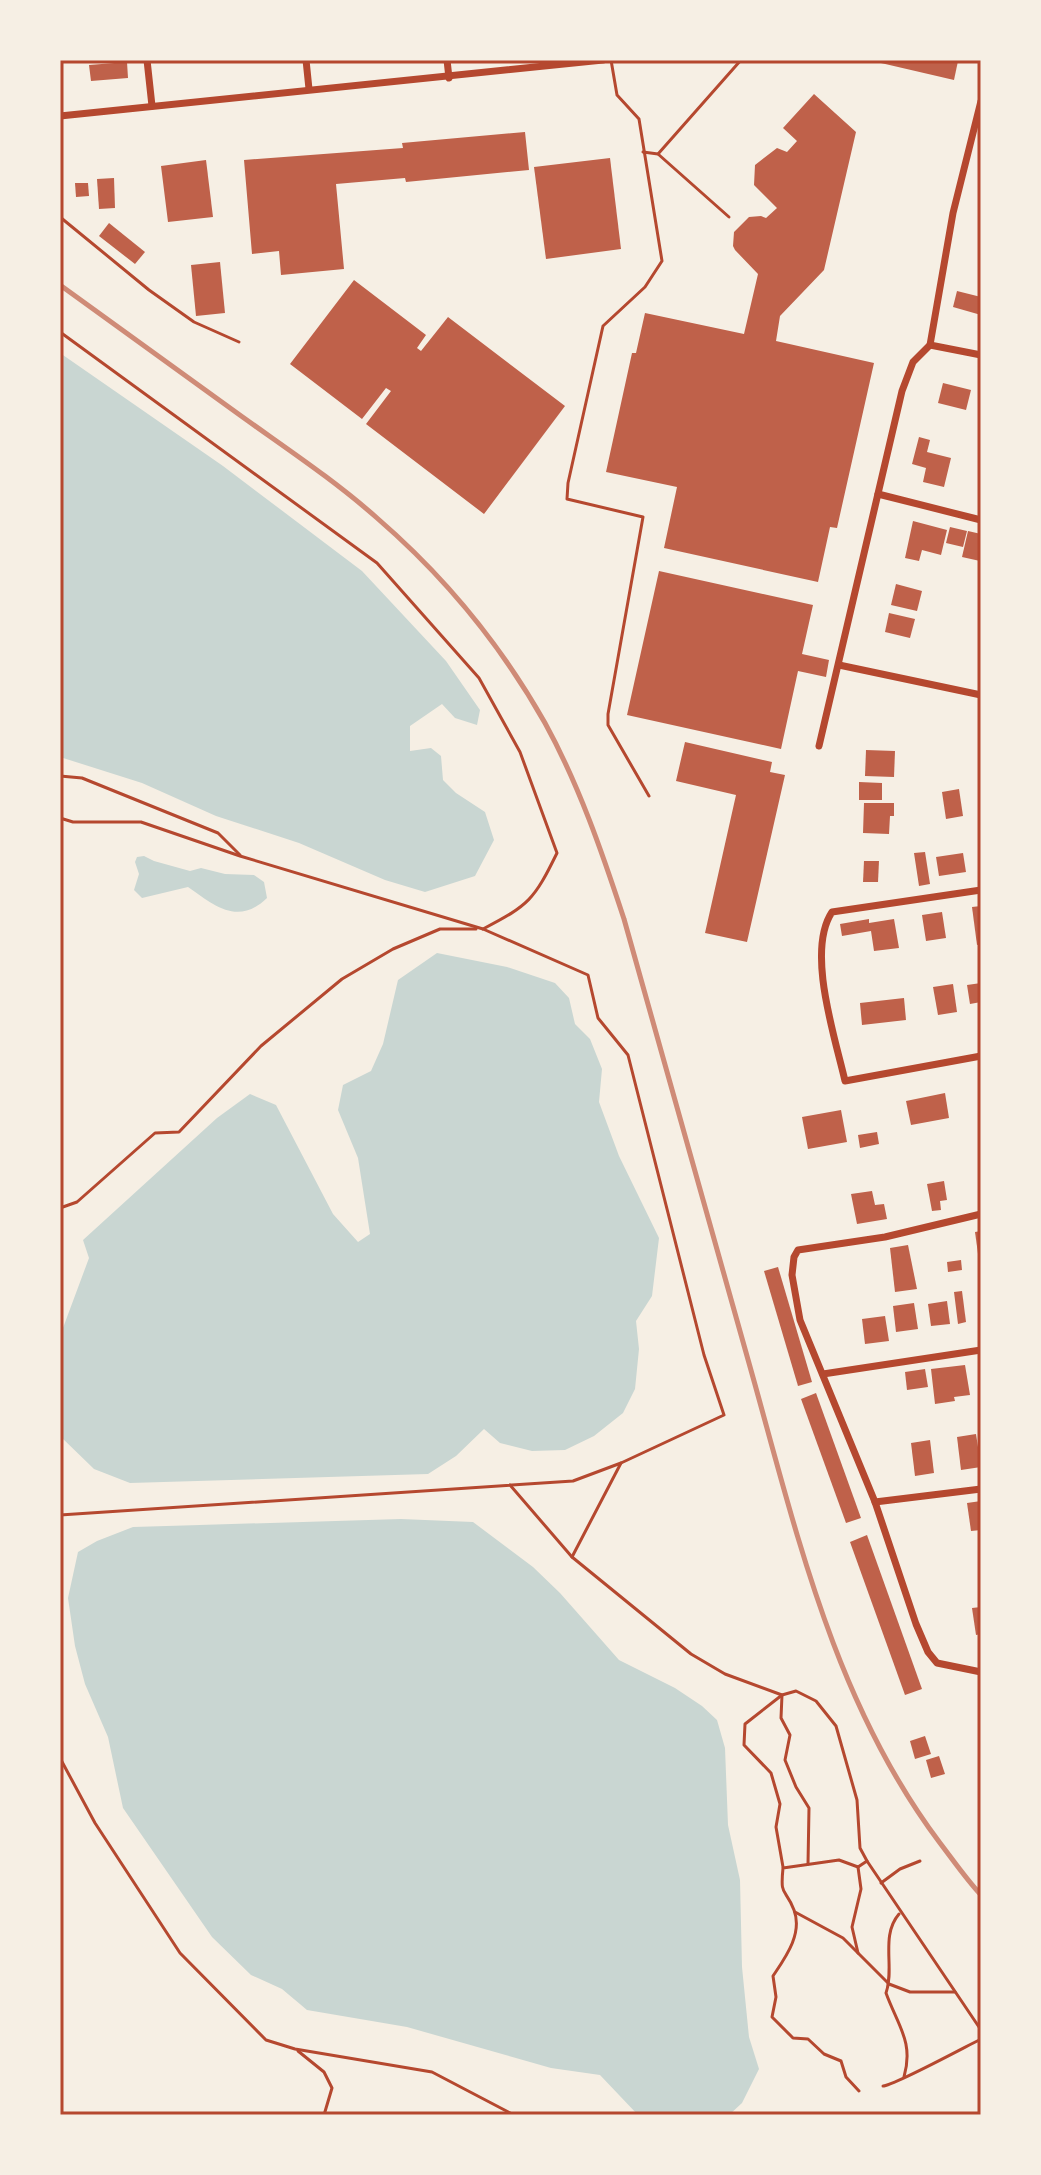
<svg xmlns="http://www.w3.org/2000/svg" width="1041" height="2175" font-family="'Work Sans',sans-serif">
	<rect width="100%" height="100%" fill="#f6efe4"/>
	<g fill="#c9d6d2">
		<polygon points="60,353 223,466 362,571 446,661 480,710 477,725 455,718 442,704 410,726 410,751 431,748 441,756 443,780 456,793 485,812 494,840 475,876 425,892 385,880 299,843 216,816 142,783 60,757"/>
		<path d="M144,856L154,861L190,871L201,868L225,874L254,875L264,882L267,898C238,926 215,906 188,887L142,898L134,890L139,874L135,862L137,857Z"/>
		<polygon points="437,953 507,967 555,983 569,998 575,1024 590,1039 602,1069 599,1102 619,1156 659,1238 652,1296 636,1321 639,1349 635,1389 623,1413 594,1436 565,1450 532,1451 500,1443 484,1429 456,1456 428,1474 130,1483 94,1469 60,1436 60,1336 89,1258 83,1240 217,1118 250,1094 276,1105 333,1214 358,1242 370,1234 358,1158 338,1110 343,1085 371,1071 383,1044 398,980"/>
		<polygon points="401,1519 473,1522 533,1567 560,1593 619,1660 675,1688 702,1706 717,1720 725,1748 728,1825 740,1880 742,1967 749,2037 759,2069 742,2103 729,2115 638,2115 600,2075 551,2068 407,2027 307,2010 282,1989 251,1975 212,1937 123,1808 108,1737 85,1684 75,1646 68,1598 78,1552 97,1541 133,1527"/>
	</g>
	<g fill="#bf614a">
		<polygon points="868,60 952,60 958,61 954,80"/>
		<polygon points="127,62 128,78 91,81 89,65"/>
		<polygon points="814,94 856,132 824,270 780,316 776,341 874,363 837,528 830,527 818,582 664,548 677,487 606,472 632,353 636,353 645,313 744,334 758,274 735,250 733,246 734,232 749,217 761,216 766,218 777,208 754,185 755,165 777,148 787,152 797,141 783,128"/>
		<polygon points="525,132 529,170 406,182 405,178 336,184 344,269 281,275 279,251 252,254 244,160 403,148 402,143"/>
		<polygon points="610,158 621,249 546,259 534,167"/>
		<polygon points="206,160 213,217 168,222 161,166"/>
		<polygon points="114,178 115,208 99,209 97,179"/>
		<polygon points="75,183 88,183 89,196 76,197"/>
		<polygon points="109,223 145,252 135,264 99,236"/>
		<polygon points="220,262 225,313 196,316 191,265"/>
		<polygon points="354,280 426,335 417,348 421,351 448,317 565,406 484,514 366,424 391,391 386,388 362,419 290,364"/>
		<polygon points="957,291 981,297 981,315 953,307"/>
		<polygon points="943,383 971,390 966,410 938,403"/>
		<polygon points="919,437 930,440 927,452 951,458 944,487 923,482 926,468 912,464"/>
		<polygon points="913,521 947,530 941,555 922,550 919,561 905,558"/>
		<polygon points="950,527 967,531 963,547 946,543"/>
		<polygon points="968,531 981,534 980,561 962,557"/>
		<polygon points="659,571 813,605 802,654 829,660 826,677 798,671 781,749 627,715"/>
		<polygon points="896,584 922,591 917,611 891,605"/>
		<polygon points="889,613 915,619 910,638 885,632"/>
		<polygon points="685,742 772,762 770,772 785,775 747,942 705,933 736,795 676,781"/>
		<polygon points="866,750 895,751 894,777 865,776"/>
		<polygon points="859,782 882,783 882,800 859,800"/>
		<polygon points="959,789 963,816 946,819 942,792"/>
		<polygon points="864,803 894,803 894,816 890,816 889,834 863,833"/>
		<polygon points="925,852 930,884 919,886 914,853"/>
		<polygon points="963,853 966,872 939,876 936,857"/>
		<polygon points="864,861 879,861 878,882 863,882"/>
		<polygon points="981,906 981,944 977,945 972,907"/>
		<polygon points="942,912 946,938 926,941 922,915"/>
		<polygon points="869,919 869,923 894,919 899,948 874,951 871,931 842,936 840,924"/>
		<polygon points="981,983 981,1002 970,1004 967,985"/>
		<polygon points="953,984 957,1012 938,1015 933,987"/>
		<polygon points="904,998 906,1020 862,1025 860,1003"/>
		<polygon points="945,1093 949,1118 911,1125 906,1101"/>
		<polygon points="841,1110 847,1142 808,1149 802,1117"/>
		<polygon points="877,1132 879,1144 860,1148 858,1135"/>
		<polygon points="944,1181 947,1200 940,1201 941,1210 932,1211 927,1184"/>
		<polygon points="872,1191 875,1205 884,1204 887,1219 857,1224 851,1194"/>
		<polygon points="981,1231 981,1261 979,1261 975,1232"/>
		<polygon points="908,1245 917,1289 895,1292 890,1248"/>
		<polygon points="961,1260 962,1270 948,1272 947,1262"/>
		<polygon points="778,1267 812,1382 798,1386 764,1271"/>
		<polygon points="962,1291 966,1322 958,1324 954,1292"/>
		<polygon points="947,1301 950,1324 931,1326 928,1304"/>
		<polygon points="914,1303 918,1329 896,1332 893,1306"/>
		<polygon points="885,1316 889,1341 865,1344 862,1319"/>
		<polygon points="965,1365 970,1395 954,1397 955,1401 935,1404 931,1369"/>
		<polygon points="925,1369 928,1387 907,1390 905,1372"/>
		<polygon points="816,1393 861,1518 846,1523 801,1399"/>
		<polygon points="976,1434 981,1467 961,1470 957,1437"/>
		<polygon points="930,1440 934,1473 915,1476 911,1443"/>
		<polygon points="981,1501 981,1530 971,1531 967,1503"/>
		<polygon points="867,1535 922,1689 905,1695 850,1542"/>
		<polygon points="981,1607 981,1634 976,1635 972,1608"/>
		<polygon points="925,1736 931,1754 915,1759 910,1741"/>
		<polygon points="939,1756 945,1774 931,1778 926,1760"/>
	</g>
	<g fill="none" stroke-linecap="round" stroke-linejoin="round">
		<g stroke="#b5482f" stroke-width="3">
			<path d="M60,332L377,563L479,678L520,752L557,853C534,900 529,905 483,929"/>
			<polyline points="60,776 82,778 218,833 240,855"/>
			<polyline points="60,818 73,822 141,822 240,856 483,929 588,975 598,1018 628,1055 704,1355 724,1415 621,1463 572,1557 691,1654 725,1674 782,1695 781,1718 790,1735 785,1760 796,1787 809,1808 808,1864"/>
			<polyline points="60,1208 77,1202 155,1133 179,1132 261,1046 342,979 393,949 440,929 476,929"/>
			<polyline points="510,1485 572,1557"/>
			<polyline points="60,1515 573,1481 621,1463"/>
			<polyline points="60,1758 95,1823 180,1953 266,2040 295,2049 432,2072 514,2115"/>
			<polyline points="783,1867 776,1827 780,1804 771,1773 744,1745 745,1724 782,1695 796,1691 816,1701 836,1726 857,1800 860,1848 867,1861"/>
			<polyline points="881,1883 900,1869 920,1861"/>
			<polyline points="795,1912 843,1938 889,1984 910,1992 955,1992"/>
			<path d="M899,1914C880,1936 895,1968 886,1993C898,2026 914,2042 904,2077"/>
			<polyline points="858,1953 852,1927 861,1889 858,1867"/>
			<polyline points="298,2051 324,2072 332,2088 324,2115"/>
			<path d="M883,2086C893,2086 965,2047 981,2039"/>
			<path d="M859,2091L846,2077L841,2061L824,2054L808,2039L793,2038L772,2017L776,1997L773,1976C785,1958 803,1934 794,1910C785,1887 780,1898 783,1868L839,1860L858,1867L867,1861L981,2030"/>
		</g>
		<g stroke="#b5482f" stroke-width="3">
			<polyline points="611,60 617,95 639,119 662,261 645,287 603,326 568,483 567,499 643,517 608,714 608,725 649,796"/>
			<polyline points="643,152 658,154 729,217"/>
			<polyline points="658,154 741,60"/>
			<polyline points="60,217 149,290 194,322 239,342"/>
		</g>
		<g stroke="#b5482f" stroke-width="7">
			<polyline points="147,60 152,106"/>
			<polyline points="306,60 309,89"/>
			<polyline points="447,60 449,78"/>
			<polyline points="60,116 603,60"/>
			<polyline points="930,345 981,355"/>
			<polyline points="878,494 981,520"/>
			<polyline points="839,665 981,695"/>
			<polyline points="819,746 902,391 913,362 930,345 953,213 981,101"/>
			<path d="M981,890L832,912C806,951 835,1037 845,1081L981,1056"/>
			<polyline points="981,1214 885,1237 798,1250 794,1257 792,1275 800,1320 875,1502 916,1624 928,1652 937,1663 981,1672"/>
			<polyline points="823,1374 981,1350"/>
			<polyline points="875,1502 981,1489"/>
		</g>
		<path stroke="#cf8b77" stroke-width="5" d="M60,285C119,328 178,370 237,413C284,447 333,479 377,518C444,576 501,645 545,723C579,785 602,852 624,919C665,1065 706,1211 747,1356C795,1525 832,1700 940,1843C953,1860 966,1879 981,1895"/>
	</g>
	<rect width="1041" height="2175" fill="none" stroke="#f6efe4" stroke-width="124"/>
	<rect x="62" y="62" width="917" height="2051" fill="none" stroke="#b5482f" stroke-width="3"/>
</svg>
